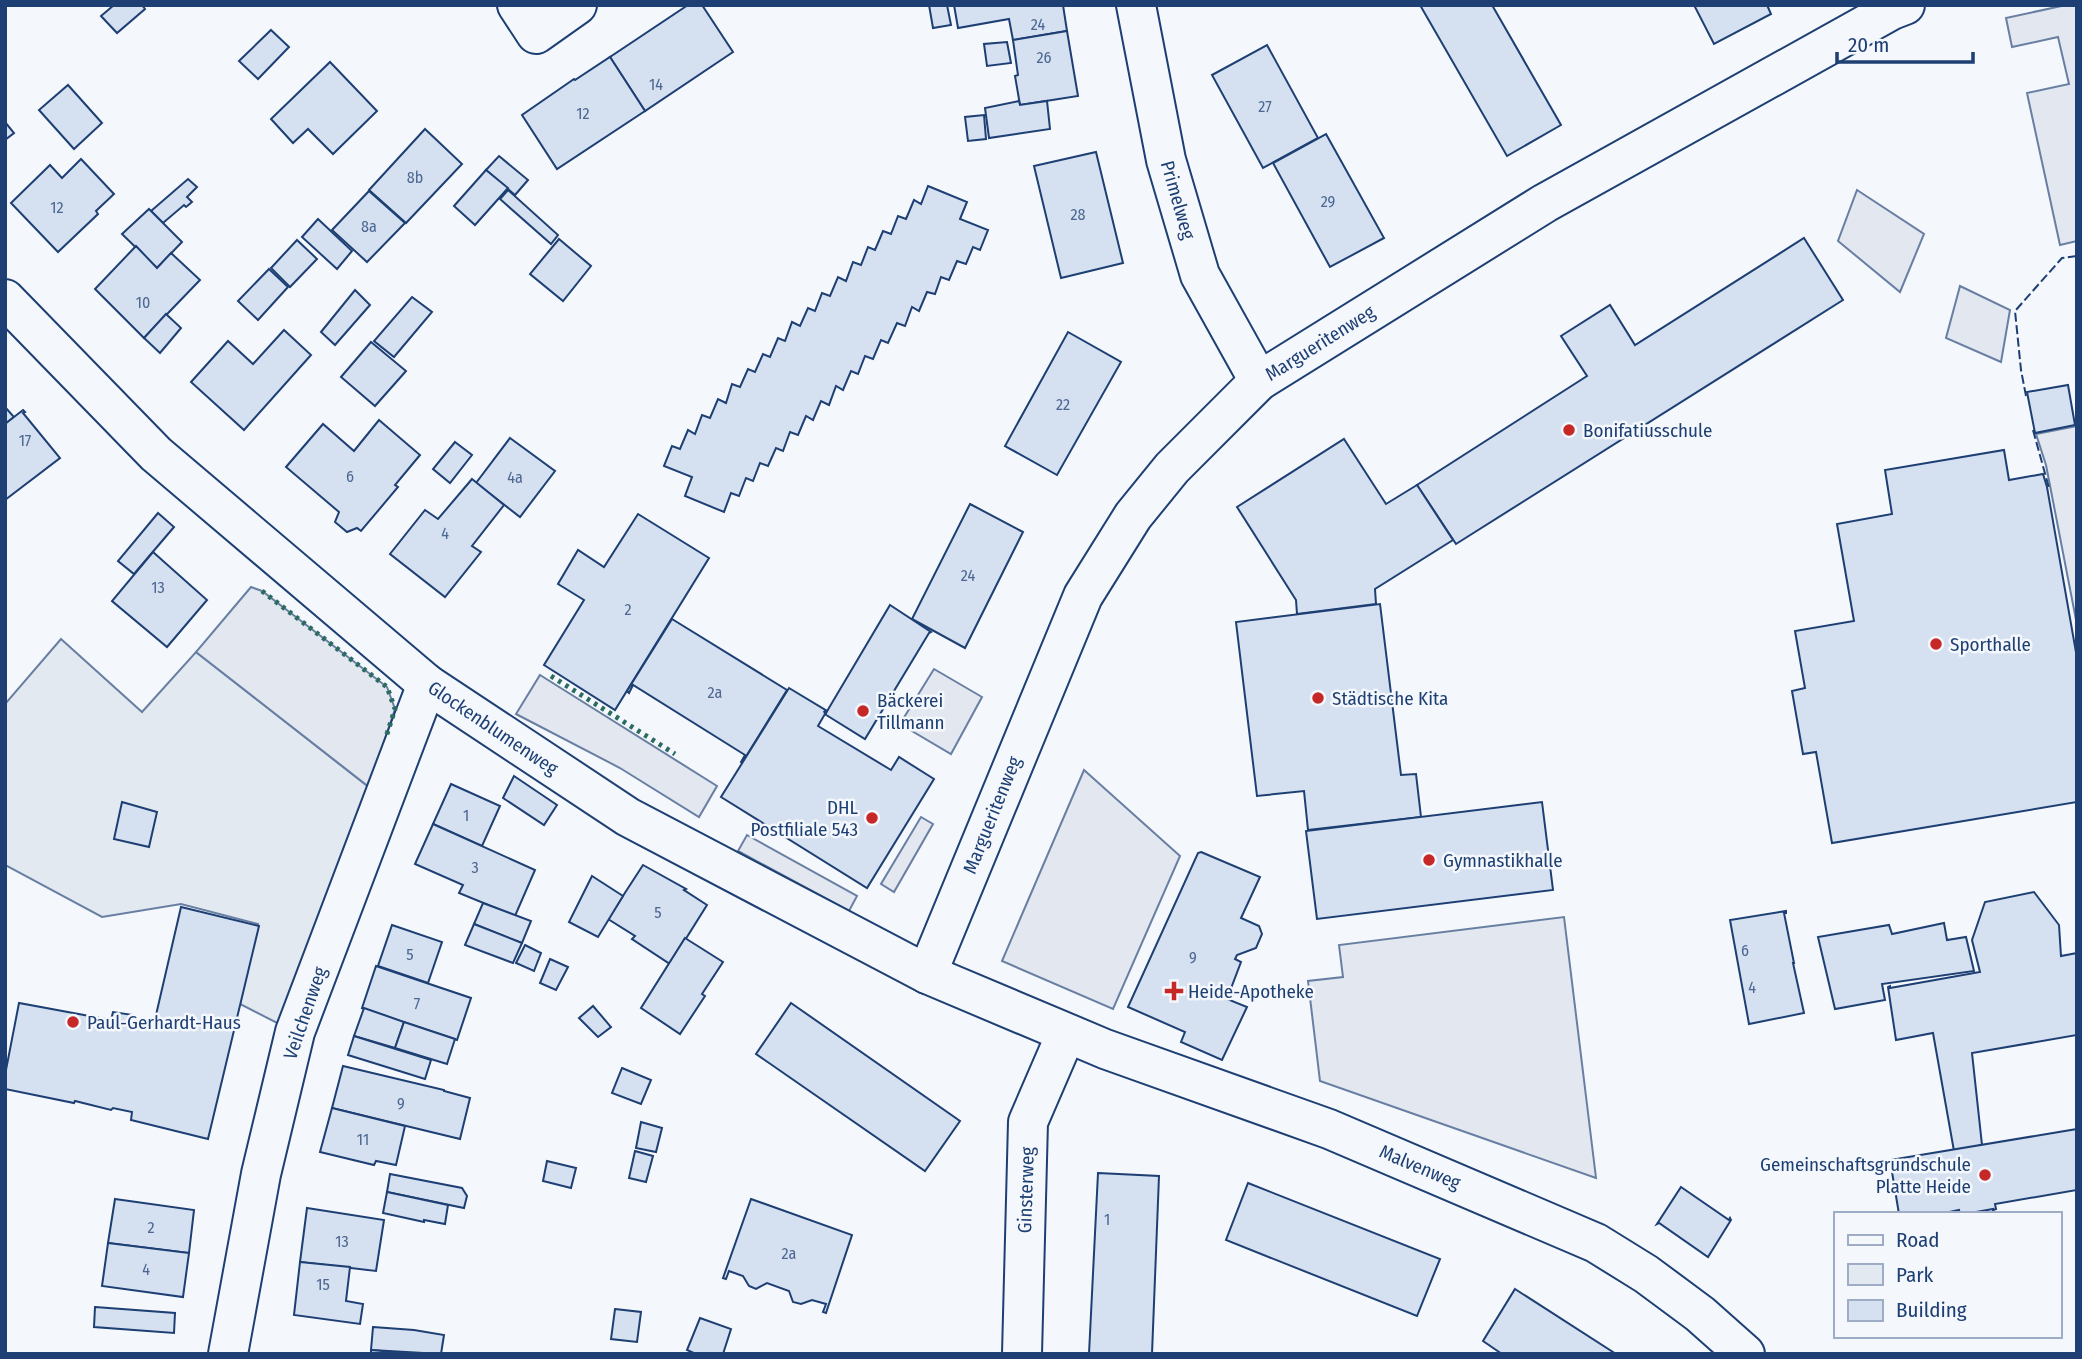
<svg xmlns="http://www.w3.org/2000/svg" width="2082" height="1359" font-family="'Fira Sans Condensed',sans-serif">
	<rect width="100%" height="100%" fill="#f4f7fb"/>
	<polygon fill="#e3e9f0" stroke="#687fa3" stroke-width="2" points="61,639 142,712 196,652 384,799 295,1032 240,1004 258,924 181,904 102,917 5,865 5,704"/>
	<g fill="#e3e8f0" stroke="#687fa3" stroke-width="2">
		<polygon points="2066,5 2077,5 2077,241 2060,245 2027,93 2069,84 2058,37 2012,47 2006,18"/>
		<polygon points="1857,190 1924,234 1900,292 1838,241"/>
		<polygon points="1960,286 2010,310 2001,362 1946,338"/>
		<polygon points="2077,426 2077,625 2046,465 2036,434"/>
		<polygon points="251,587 262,591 387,687 395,709 369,787 196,652"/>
		<polygon points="934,669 982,697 951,754 900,724"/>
		<polygon points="540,675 717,786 699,817 620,768 516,714"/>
		<polygon points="1084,770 1180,856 1113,1009 1002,961"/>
		<polygon points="921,817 933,824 894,892 881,884"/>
		<polygon points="747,835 857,896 849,911 738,851"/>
		<polygon points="1564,917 1596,1178 1320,1081 1308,981 1343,977 1339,945"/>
	</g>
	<g fill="#d5e0f0" stroke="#1d3f73" stroke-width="2">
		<polygon points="114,5 142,5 145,9 117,33 101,16"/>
		<polygon points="688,5 702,5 733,52 645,111 610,57"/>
		<polygon points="929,5 947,5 951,25 933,28"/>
		<polygon points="954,5 1063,5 1067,31 1013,40 1009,19 958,28"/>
		<polygon points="1420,5 1492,5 1561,125 1507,156"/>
		<polygon points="1694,5 1767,5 1771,14 1714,44"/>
		<polygon points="271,30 289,47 258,79 239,61"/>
		<polygon points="1067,31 1078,96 1020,105 1015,76 1018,75 1013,40"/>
		<polygon points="1007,42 1011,63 987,66 984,44"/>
		<polygon points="1267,45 1318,138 1263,168 1212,75"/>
		<polygon points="610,57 645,111 557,169 522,115 574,79 575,80"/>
		<polygon points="330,62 377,111 333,154 308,129 293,143 271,119"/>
		<polygon points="68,85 102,123 74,149 39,110"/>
		<polygon points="1019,101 1020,105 1047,101 1050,129 989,138 985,108"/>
		<polygon points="984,115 986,139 968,141 965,117"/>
		<polygon points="5,122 14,133 5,140"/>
		<polygon points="425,129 462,164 406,223 369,190"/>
		<polygon points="1326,134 1384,238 1330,267 1273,163"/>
		<polygon points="1096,152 1123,263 1061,278 1034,166"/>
		<polygon points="499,156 528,180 515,195 486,170"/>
		<polygon points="81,159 114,194 96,211 98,214 58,252 11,203 50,165 62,178"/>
		<polygon points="486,170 508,188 475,225 454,206"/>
		<polygon points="188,179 197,187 187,197 192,202 186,207 184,205 163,223 151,211"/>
		<polygon points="928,186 967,202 960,219 988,230 980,250 973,247 966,264 957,261 949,280 941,277 935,294 927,292 919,311 912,307 905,326 897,323 888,343 881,340 873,359 865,356 858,374 851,371 843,390 836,386 829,405 821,401 813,420 806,416 798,435 790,432 783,451 776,448 768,466 760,463 753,481 746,478 739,496 731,493 724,512 685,496 692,477 664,466 672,446 680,449 688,430 695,434 702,415 710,418 718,399 726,403 732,384 740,387 748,369 755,372 763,354 770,357 778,338 785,341 792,322 800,326 808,308 815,311 822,293 830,296 838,277 846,281 853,262 861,265 868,247 875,250 883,231 891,234 898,216 906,219 914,200 921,204"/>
		<polygon points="508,190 558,235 551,244 500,199"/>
		<polygon points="369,191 405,223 367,262 332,230"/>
		<polygon points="149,209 182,242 157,268 122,234"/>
		<polygon points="318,219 352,251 337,269 302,237"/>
		<polygon points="1804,238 1843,300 1456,544 1417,485 1587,376 1561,336 1610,305 1635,345"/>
		<polygon points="559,239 591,266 563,301 530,274"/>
		<polygon points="297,240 317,259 290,287 271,268"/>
		<polygon points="136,246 157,268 171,253 200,280 144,338 95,289"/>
		<polygon points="269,269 288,287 258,320 238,301"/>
		<polygon points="355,290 370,305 335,345 321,332"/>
		<polygon points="412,297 432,312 394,357 374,341"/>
		<polygon points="166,314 181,328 160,353 144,338"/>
		<polygon points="284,330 311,355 244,430 191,382 228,341 253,364"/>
		<polygon points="1068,332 1121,362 1057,475 1005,446"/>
		<polygon points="371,342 406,371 375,406 341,377"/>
		<polygon points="2068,385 2075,425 2035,433 2027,392"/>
		<polygon points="5,407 14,417 5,424"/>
		<polygon points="23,410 25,412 23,413 60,458 5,500 5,424"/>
		<polygon points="379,420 420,455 395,485 398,487 361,531 357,528 347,532 335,522 339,512 286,467 323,424 354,451"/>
		<polygon points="510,438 555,471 520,517 476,483"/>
		<polygon points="1344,439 1386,504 1417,485 1453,540 1375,589 1376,604 1297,614 1296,600 1237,507"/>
		<polygon points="455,442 472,455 450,483 433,469"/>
		<polygon points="2004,450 2009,480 2043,474 2047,487 2077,658 2077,802 1832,843 1816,752 1803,754 1792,691 1805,688 1795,631 1854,621 1837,524 1892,514 1885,470"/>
		<polygon points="472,479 504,505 472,546 481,552 445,597 390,554 425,510 438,519"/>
		<polygon points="970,504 1023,532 965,648 912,619"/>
		<polygon points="158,513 174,527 134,574 118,561"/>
		<polygon points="638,514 709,558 615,710 544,665 584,600 558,584 578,550 604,567"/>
		<polygon points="153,552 207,600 167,647 112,601"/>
		<polygon points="1380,604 1401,775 1416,774 1421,817 1308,830 1304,791 1257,796 1236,622"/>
		<polygon points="890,605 931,632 929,633 865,739 823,713 824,711 826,713"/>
		<polygon points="672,619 787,690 742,763 741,762 745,755 633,685 629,693 627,691"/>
		<polygon points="789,688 827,711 826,713 824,711 825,714 818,726 891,770 899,757 934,779 867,888 721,797"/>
		<polygon points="514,776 557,805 544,825 503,798"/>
		<polygon points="451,784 500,806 482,846 433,824"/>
		<polygon points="122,802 157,812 149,847 114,839"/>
		<polygon points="1542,802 1553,890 1317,919 1306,831"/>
		<polygon points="433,824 535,870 515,916 459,893 463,885 415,864"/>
		<polygon points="1201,852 1260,877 1241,918 1259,926 1262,934 1256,948 1237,955 1235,959 1241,962 1227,999 1247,1007 1222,1060 1181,1042 1185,1032 1128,1007 1198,853"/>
		<polygon points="643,865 686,889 684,890 707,905 670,964 632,939 635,936 608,919"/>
		<polygon points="592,876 623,896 598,937 569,922"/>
		<polygon points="2034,892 2059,925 2061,956 2077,953 2077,1035 1972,1053 1982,1145 1954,1151 1933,1033 1896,1040 1888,987 1890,986 1890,988 1980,972 1972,940 1985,902"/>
		<polygon points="483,903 531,921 522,943 474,924"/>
		<polygon points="181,907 259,926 208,1139 131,1120 132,1112 113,1108 111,1110 75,1101 74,1103 5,1089 5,1075 19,1003 111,1020 113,1012 133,1015 131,1024 153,1028"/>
		<polygon points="1786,911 1786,913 1784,913 1794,963 1793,963 1804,1013 1749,1024 1730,920"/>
		<polygon points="1944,923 1947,940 1966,937 1974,971 1882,984 1885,1000 1835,1009 1818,937 1889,925 1892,934"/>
		<polygon points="474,924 522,943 513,963 465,945"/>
		<polygon points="392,925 442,942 428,983 378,966"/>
		<polygon points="685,938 723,962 702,994 705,996 680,1034 641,1008"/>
		<polygon points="525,945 541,953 534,971 516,963"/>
		<polygon points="550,959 568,967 556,990 540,983"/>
		<polygon points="376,966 471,998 457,1040 362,1008"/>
		<polygon points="791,1003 960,1121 925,1171 756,1054"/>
		<polygon points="593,1006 611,1027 598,1037 579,1018"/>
		<polygon points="364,1008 404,1022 395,1048 354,1036"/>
		<polygon points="404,1022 455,1039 447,1064 395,1048"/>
		<polygon points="354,1036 431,1060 425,1079 348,1055"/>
		<polygon points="343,1066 444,1090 444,1091 470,1098 460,1139 332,1108"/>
		<polygon points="622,1068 651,1080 641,1104 612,1093"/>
		<polygon points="332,1108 405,1126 396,1165 376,1161 374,1165 320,1152"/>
		<polygon points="641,1122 662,1128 656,1152 636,1148"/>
		<polygon points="2077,1129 2077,1190 1995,1204 1996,1209 1993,1210 1993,1209 1965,1214 1960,1214 1959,1210 1940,1214 1899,1214 1890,1160"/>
		<polygon points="635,1151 653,1156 646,1182 629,1178"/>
		<polygon points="547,1161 576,1168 571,1188 543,1181"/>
		<polygon points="1098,1173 1159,1176 1152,1354 1089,1354"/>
		<polygon points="390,1174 462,1188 467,1196 464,1208 387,1192"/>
		<polygon points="1248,1183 1440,1259 1417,1316 1226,1240"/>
		<polygon points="1681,1187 1729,1220 1730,1218 1731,1220 1708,1257 1659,1223 1657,1224"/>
		<polygon points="387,1192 448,1205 445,1224 424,1220 424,1222 383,1213"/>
		<polygon points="115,1199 194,1210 189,1253 108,1243"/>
		<polygon points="751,1199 852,1235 826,1313 823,1312 826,1304 812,1300 801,1304 793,1302 789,1291 767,1283 756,1289 749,1286 743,1276 729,1271 726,1279 723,1278"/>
		<polygon points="307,1208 384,1220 376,1271 300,1262"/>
		<polygon points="108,1243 189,1253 183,1297 102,1286"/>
		<polygon points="300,1262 350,1267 346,1301 363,1304 360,1324 294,1315"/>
		<polygon points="1515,1289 1616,1354 1502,1354 1483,1341"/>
		<polygon points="95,1307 175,1313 174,1333 94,1327"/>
		<polygon points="615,1309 641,1312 637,1342 611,1339"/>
		<polygon points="700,1318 731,1329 723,1354 696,1354 687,1350"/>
		<polygon points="373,1327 414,1330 444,1335 441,1354 371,1350"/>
		<polygon points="371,1350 416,1354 371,1354"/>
	</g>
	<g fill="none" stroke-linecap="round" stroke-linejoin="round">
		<defs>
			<g id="street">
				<polyline points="517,5 536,34 577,5"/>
				<polyline points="1136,5 1166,160 1200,275 1259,381"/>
				<polyline points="5,299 156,454 427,684 628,817 927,974 1105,1049 1329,1129 1596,1243 1646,1274 1700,1314 1745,1354"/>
				<polyline points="927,974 1083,596 1133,516 1172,468 1259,381 1545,203 1892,10 1905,5"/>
				<polyline points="228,1354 261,1174 295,1032 427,684"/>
				<polyline points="1022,1354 1028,1122 1066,1034"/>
			</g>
		</defs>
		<use href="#street" stroke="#1d3f73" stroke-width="42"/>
		<use href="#street" stroke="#f4f7fb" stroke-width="38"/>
		<g stroke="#2c6c60" stroke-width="5" stroke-dasharray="3.5 5" stroke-linecap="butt">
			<polyline points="262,591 387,687 395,709 386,737"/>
			<polyline points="551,676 675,754"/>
		</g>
		<g stroke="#1d3f73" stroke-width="2" stroke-dasharray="9 3.5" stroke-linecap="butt">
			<polyline points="2026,396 2021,370 2015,311 2062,258 2077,256"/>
			<polyline points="2033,430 2049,488"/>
		</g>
	</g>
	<g fill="#c62828" stroke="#f4f7fb" stroke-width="2.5">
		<circle cx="1569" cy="430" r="7"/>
		<circle cx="1936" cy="644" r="7"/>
		<circle cx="1318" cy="698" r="7"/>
		<circle cx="863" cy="711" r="7"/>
		<circle cx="872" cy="818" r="7"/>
		<circle cx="1429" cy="860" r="7"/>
		<path d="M1170.5 980.5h7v7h7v7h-7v7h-7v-7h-7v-7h7z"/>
		<circle cx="73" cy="1022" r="7"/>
		<circle cx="1985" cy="1175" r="7"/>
	</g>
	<g text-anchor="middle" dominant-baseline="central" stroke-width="5" stroke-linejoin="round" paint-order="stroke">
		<g font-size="16" fill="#4b6792">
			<text x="1038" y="24">24</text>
			<text x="1044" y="57">26</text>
			<text x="656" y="84">14</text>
			<text x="1265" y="106">27</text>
			<text x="583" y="113">12</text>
			<text x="415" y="177">8b</text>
			<text x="1328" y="201">29</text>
			<text x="57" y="207">12</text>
			<text x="1078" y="214">28</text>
			<text x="369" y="226">8a</text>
			<text x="143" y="302">10</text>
			<text x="1063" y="404">22</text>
			<text x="25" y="440">17</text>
			<text x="350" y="476">6</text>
			<text x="515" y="477">4a</text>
			<text x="445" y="533">4</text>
			<text x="968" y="575">24</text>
			<text x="158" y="587">13</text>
			<text x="628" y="609">2</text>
			<text x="715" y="692">2a</text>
			<text x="466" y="815">1</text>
			<text x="475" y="867">3</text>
			<text x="658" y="912">5</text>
			<text x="1745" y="950">6</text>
			<text x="410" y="954">5</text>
			<text x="1193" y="957">9</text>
			<text x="1752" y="987">4</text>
			<text x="417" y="1003">7</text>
			<text x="401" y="1103">9</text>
			<text x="363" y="1139">11</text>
			<text x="1107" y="1219">1</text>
			<text x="151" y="1227">2</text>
			<text x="342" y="1241">13</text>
			<text x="789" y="1253">2a</text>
			<text x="146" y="1269">4</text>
			<text x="323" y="1284">15</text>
		</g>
		<g font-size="19" fill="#1d3f73" stroke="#f4f7fb">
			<text transform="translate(1178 200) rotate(74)">Primelweg</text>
			<text transform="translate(1320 343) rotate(-32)">Margueritenweg</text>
			<text transform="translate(493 728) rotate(34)">Glockenblumenweg</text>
			<text transform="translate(992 815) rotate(-68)">Margueritenweg</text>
			<text transform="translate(305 1013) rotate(-71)">Veilchenweg</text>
			<text transform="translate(1420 1167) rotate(23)">Malvenweg</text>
			<text transform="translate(1026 1190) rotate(-88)">Ginsterweg</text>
		</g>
		<g font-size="19" fill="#1d3f73" stroke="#f4f7fb" text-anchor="start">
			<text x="1583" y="430">Bonifatiusschule</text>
			<text x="1950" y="644">Sporthalle</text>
			<text x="1332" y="698">Städtische Kita</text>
			<text x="877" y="700">Bäckerei<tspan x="877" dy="22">Tillmann</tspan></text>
			<text x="858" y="807" text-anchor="end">DHL<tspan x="858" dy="22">Postfiliale 543</tspan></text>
			<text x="1443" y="860">Gymnastikhalle</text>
			<text x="1188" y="991">Heide-Apotheke</text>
			<text x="87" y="1022">Paul-Gerhardt-Haus</text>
			<text x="1971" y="1164" text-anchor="end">Gemeinschaftsgrundschule<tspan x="1971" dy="22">Platte Heide</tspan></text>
		</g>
	</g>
	<rect width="2082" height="1359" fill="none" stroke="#1d3f73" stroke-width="14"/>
	<rect x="1834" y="1212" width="228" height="126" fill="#f4f7fb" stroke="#9eadc5" stroke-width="2"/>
	<rect x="1848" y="1235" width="35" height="10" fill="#f4f7fb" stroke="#9eadc5" stroke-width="2"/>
	<text x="1896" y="1247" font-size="21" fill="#1d3f73">Road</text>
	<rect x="1848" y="1264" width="35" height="21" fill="#e3e9f0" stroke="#9eadc5" stroke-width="2"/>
	<text x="1896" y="1282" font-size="21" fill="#1d3f73">Park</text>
	<rect x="1848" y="1300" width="35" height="21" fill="#d5e0f0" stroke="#9eadc5" stroke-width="2"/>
	<text x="1896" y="1317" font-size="21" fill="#1d3f73">Building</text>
	<path d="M1837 52v10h136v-10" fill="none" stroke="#1d3f73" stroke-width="3.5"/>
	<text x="1848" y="52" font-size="21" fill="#1d3f73" stroke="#f4f7fb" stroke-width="5" paint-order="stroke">20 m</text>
</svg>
